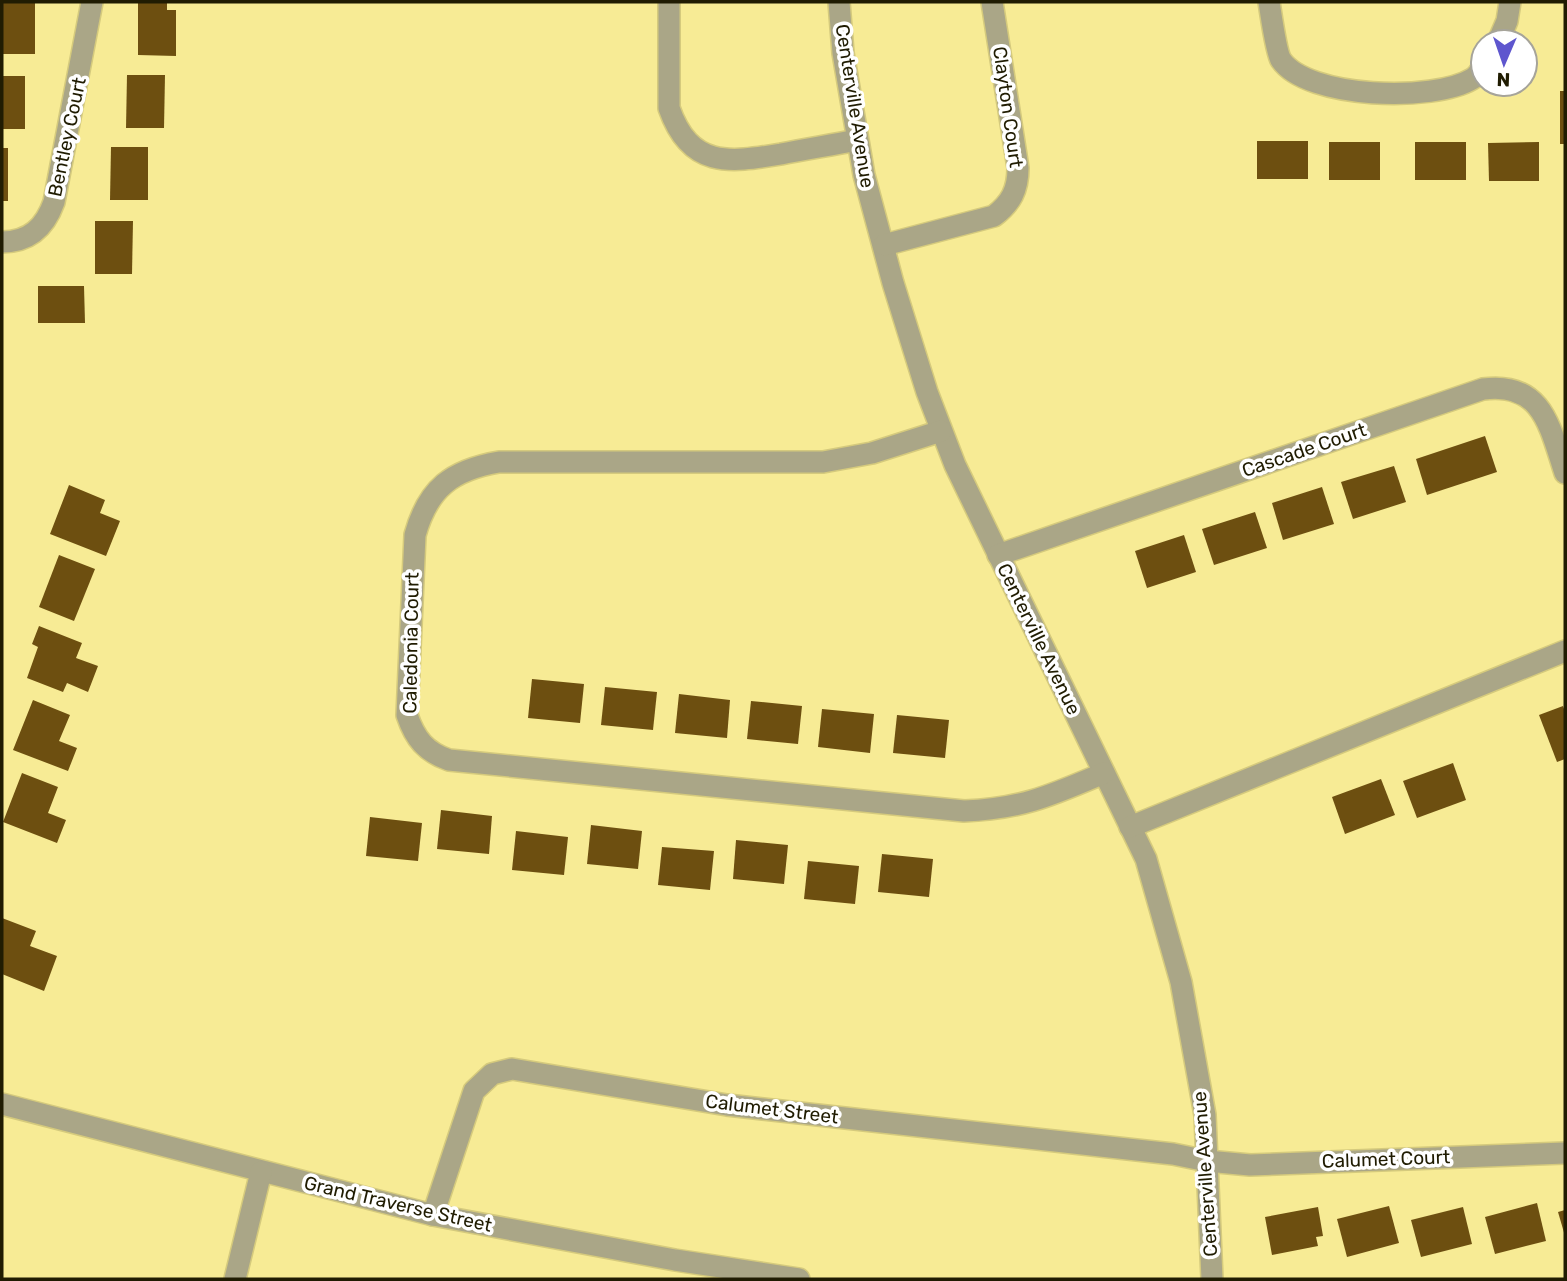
<svg xmlns="http://www.w3.org/2000/svg" width="1567" height="1281" font-family="Rubik,sans-serif">
	<rect width="100%" height="100%" fill="#f7eb95"/>
	<g fill="#6d4f10">
		<rect x="2" y="2" width="33" height="52"/>
		<polygon points="138,2 167,3 167,10 176,10 176,56 138,55"/>
		<polygon points="127,75 165,75 164,128 126,128"/>
		<rect x="2" y="76" width="23" height="53"/>
		<rect x="1560" y="91" width="5" height="53"/>
		<rect x="1257" y="141" width="51" height="38"/>
		<rect x="1329" y="142" width="51" height="38"/>
		<rect x="1415" y="142" width="51" height="38"/>
		<polygon points="1539,142 1539,181 1489,181 1488,143"/>
		<polygon points="111,147 148,147 148,200 110,200"/>
		<rect x="2" y="148" width="6" height="53"/>
		<polygon points="95,221 133,221 132,274 95,274"/>
		<polygon points="38,286 84,286 85,323 38,323"/>
		<polygon points="1485,436 1497,472 1427,495 1416,459"/>
		<polygon points="1394,466 1406,502 1353,519 1341,482"/>
		<polygon points="69,485 105,500 100,513 120,521 106,556 50,534"/>
		<polygon points="1322,487 1334,524 1283,540 1272,503"/>
		<polygon points="1255,512 1267,548 1214,565 1202,529"/>
		<polygon points="1184,535 1196,572 1147,588 1135,551"/>
		<polygon points="59,555 95,569 74,621 39,607"/>
		<polygon points="39,626 82,643 76,658 98,666 88,692 67,683 63,692 27,678 38,647 32,644"/>
		<polygon points="532,679 584,684 580,723 528,718"/>
		<polygon points="605,687 657,692 653,730 601,725"/>
		<polygon points="679,694 730,700 727,738 675,733"/>
		<polygon points="33,700 70,715 59,741 77,748 68,771 13,750"/>
		<polygon points="751,701 802,706 798,744 747,739"/>
		<polygon points="1563,706 1565,712 1565,759 1557,762 1539,715"/>
		<polygon points="822,709 874,714 870,753 818,747"/>
		<polygon points="897,715 949,720 945,758 893,753"/>
		<polygon points="1453,763 1466,800 1417,818 1403,781"/>
		<polygon points="22,773 58,787 48,813 66,820 57,843 3,822"/>
		<polygon points="1381,779 1395,815 1345,834 1332,797"/>
		<polygon points="441,810 492,816 489,854 437,849"/>
		<polygon points="370,817 422,823 418,861 366,856"/>
		<polygon points="591,825 642,831 638,869 587,864"/>
		<polygon points="516,831 568,837 564,875 512,870"/>
		<polygon points="736,840 788,845 784,884 733,879"/>
		<polygon points="662,847 714,851 710,890 658,885"/>
		<polygon points="882,854 933,859 929,897 878,892"/>
		<polygon points="808,861 859,866 855,904 804,899"/>
		<polygon points="2,918 36,931 30,946 57,956 44,991 2,974"/>
		<polygon points="1537,1203 1546,1241 1495,1254 1485,1217"/>
		<polygon points="1389,1206 1399,1243 1347,1257 1337,1219"/>
		<polygon points="1318,1207 1323,1236 1316,1237 1318,1246 1272,1255 1265,1217"/>
		<polygon points="1463,1207 1472,1244 1421,1257 1411,1220"/>
		<polygon points="1565,1210 1565,1236 1558,1212"/>
	</g>
	<g fill="none" stroke-linecap="round" stroke-linejoin="round">
		<defs>
			<g id="minor">
				<path d="M669,2V108C690,168 728,163 781,154C806,149 832,145 857,140"/>
				<polyline points="839,2 843,53 864,175 893,283 927,392 955,465 1146,859 1181,982 1205,1115 1212,1279"/>
				<path d="M1269,2C1271,14 1276,52 1281,60C1308,99 1434,102 1472,79C1476,77 1480,71 1483,67"/>
				<polyline points="1498,42 1507,21 1510,2"/>
				<path d="M2,242C30,242 45,227 54,202L92,2"/>
				<path d="M884,245L994,216C1011,203 1018,190 1018,168L992,2"/>
				<path d="M941,431L872,453L823,462H499C452,470 428,488 415,535L407,715C415,739 426,752 449,760L964,811C1022,809 1052,795 1104,773"/>
				<path d="M998,555L1483,389C1543,381 1550,428 1565,473"/>
				<polyline points="1130,827 1565,651"/>
				<polyline points="2,1104 433,1215 675,1260 799,1279"/>
				<polyline points="433,1215 474,1091 492,1074 512,1069 727,1105 1173,1154 1207,1161 1250,1165 1565,1153"/>
				<polyline points="235,1279 261,1172"/>
			</g>
		</defs>
		<use href="#minor" stroke="#d5ca7d" stroke-width="24"/>
		<use href="#minor" stroke="#aaa687" stroke-width="21"/>
	</g>
	<g text-anchor="middle" dominant-baseline="central" stroke-width="7" stroke-linejoin="round" paint-order="stroke">
		<g font-size="19" fill="#201c02" stroke="#fff">
			<text transform="translate(855 106) rotate(81)">Centerville Avenue</text>
			<text transform="translate(1008 107) rotate(82)">Clayton Court</text>
			<text transform="translate(67 137) rotate(-78)">Bentley Court</text>
			<text transform="translate(1304 450) rotate(-19)">Cascade Court</text>
			<text transform="translate(1039 639) rotate(64)">Centerville Avenue</text>
			<text transform="translate(411 643) rotate(-89)">Caledonia Court</text>
			<text transform="translate(772 1109) rotate(7)">Calumet Street</text>
			<text transform="translate(1386 1159) rotate(-2)">Calumet Court</text>
			<text transform="translate(1205 1174) rotate(-94)">Centerville Avenue</text>
			<text transform="translate(398 1204) rotate(13)">Grand Traverse Street</text>
		</g>
	</g>
	<rect width="1567" height="1281" fill="none" stroke="#201c02" stroke-width="7"/>
	<g transform="translate(1504 63) rotate(182)"><circle r="33" fill="#ffffff" stroke="#a6a49a" stroke-width="2"/>
	<path d="M0-5L12 26L0 18L-12 26Z" fill="#5e56ce"/>
	<text y="-10" font-size="19" font-weight="bold" text-anchor="middle" fill="#201c02">N</text>
	</g>
</svg>
